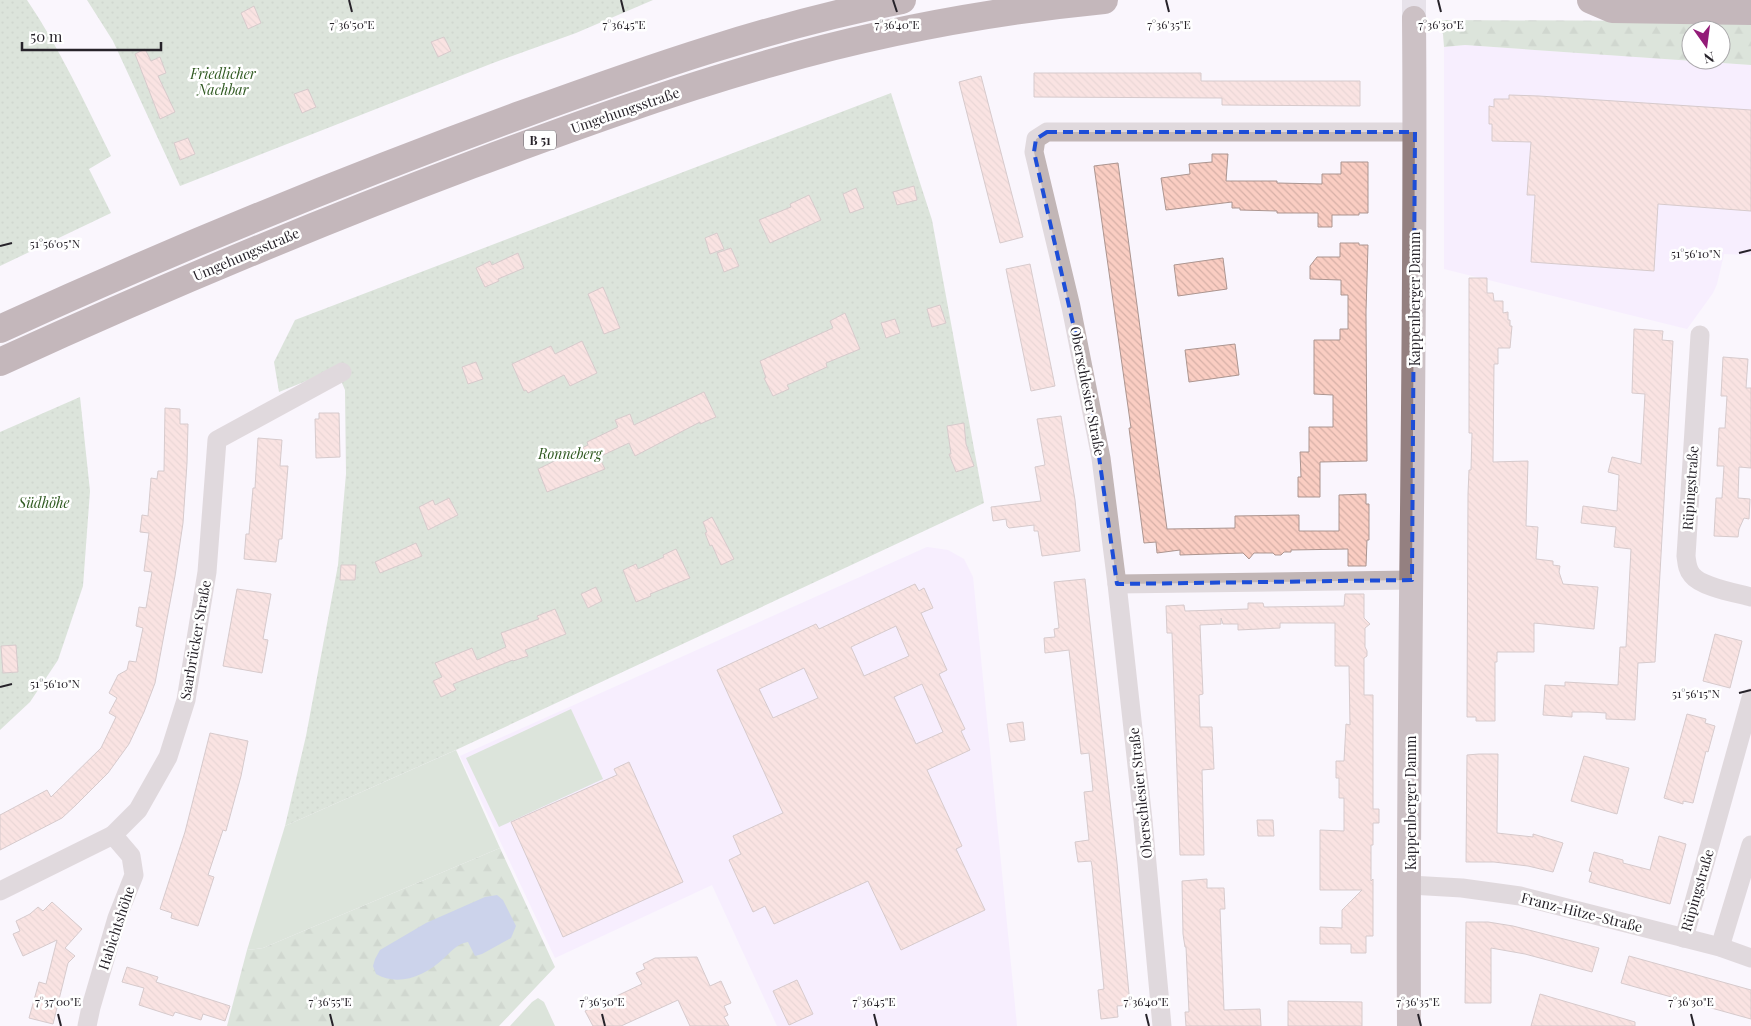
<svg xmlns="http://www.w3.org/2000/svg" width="1751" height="1026" font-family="'Playfair Display',serif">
	<defs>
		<pattern id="forest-firs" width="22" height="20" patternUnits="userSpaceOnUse" patternTransform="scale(1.25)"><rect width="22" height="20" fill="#b8ceb1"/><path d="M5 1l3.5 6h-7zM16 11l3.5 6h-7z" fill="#9eb198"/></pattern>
		<pattern id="garden-dots" width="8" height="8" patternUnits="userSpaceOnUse" patternTransform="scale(1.25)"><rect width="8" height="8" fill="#b8ceb1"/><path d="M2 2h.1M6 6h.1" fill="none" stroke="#9eb198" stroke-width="1.8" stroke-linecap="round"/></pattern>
		<pattern id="building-back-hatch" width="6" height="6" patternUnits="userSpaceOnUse" patternTransform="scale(1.25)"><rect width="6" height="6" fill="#facdc2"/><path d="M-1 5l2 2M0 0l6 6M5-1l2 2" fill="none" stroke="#d6b0a7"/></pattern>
	</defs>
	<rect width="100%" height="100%" fill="#faf5fd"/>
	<g fill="#f3e4ff">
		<polygon points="1465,45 1751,65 1751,255 1724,254 1717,284 1713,293 1687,329 1444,269 1444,47"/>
		<polygon points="927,547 948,550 964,559 973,577 1017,1026 777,1026 712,885 555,958 460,756"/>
	</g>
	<g fill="url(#forest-firs)" fill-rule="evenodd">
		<path d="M1437,20L1674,21L1751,23V65L1465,45L1444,47L1443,34L1438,27ZM1691,30H1721V60H1691Z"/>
		<polygon points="500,848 555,967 499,1026 227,1026 247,950 263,948"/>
	</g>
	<g fill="#b8ceb1">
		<polygon points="571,709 603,779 499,827 466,758"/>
		<polygon points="456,750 500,848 263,948 247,950 285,826"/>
		<polygon points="538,998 544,1002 555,1026 510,1026 532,1002"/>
	</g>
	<g fill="url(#garden-dots)">
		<path d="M0,0H27C60,49 85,103 111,156L89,169L111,213L0,266Z"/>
		<polygon points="87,0 653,0 576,33 493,63 180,186 113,41"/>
		<polygon points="891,93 932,220 984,503 458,749 285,826 306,736 338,565 346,474 345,390 336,369 279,392 274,362 295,320"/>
		<polygon points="80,397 90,491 83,586 58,660 30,702 0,730 0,432"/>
	</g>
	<path fill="#94a9d5" d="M497,895L503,900L516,926L511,938L482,954L475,956L468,942C456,944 451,952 443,959C425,976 398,987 376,974L373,966L375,959L380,950L426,923L485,897Z"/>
	<g fill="url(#building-back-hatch)" stroke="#ac9590" fill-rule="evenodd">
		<polygon points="254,6 261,23 248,29 241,13"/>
		<polygon points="444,37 451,51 438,57 431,42"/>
		<polygon points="145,49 151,61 160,57 166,73 158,76 175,112 160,119 135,54"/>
		<polygon points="1034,73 1201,73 1201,81 1360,81 1360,106 1222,105 1222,98 1034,97"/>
		<polygon points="981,76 1023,237 1000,243 959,82"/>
		<polygon points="308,89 316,107 302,113 294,94"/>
		<polygon points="1509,95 1539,96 1751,110 1751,211 1658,204 1654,271 1531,262 1535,195 1527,195 1531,142 1492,141 1492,124 1489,124 1489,106 1494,107 1494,99 1509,99"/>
		<polygon points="188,138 195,154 180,160 174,143"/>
		<polygon points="1212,154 1228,154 1226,181 1277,181 1277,183 1322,184 1322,174 1341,174 1341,162 1368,162 1368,213 1359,213 1359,215 1332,215 1332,227 1318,227 1318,213 1277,213 1277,211 1240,210 1240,208 1232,208 1232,202 1166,210 1161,178 1190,174 1189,164 1212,162"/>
		<polygon points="1118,163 1167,529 1235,528 1235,516 1299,515 1299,531 1339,531 1339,495 1366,494 1366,504 1369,504 1369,540 1367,540 1366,566 1348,566 1348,549 1291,550 1291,552 1284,552 1281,555 1275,555 1273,553 1254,553 1249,559 1243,553 1180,555 1180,550 1157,553 1156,542 1144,543 1129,428 1131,428 1094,166"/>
		<polygon points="914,186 917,200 897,205 893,192"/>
		<polygon points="856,188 864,208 850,213 843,194"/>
		<polygon points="809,195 821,220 770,243 759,220 791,207 790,204"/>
		<polygon points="717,233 724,249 710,254 705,238"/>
		<polygon points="1340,243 1359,243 1359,245 1368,245 1366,312 1367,461 1320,462 1320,497 1298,497 1298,477 1301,477 1300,452 1309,452 1309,427 1333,427 1333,395 1314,394 1314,340 1340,340 1340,329 1348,329 1348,295 1341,295 1341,280 1310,279 1310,266 1317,257 1340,257"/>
		<polygon points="731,248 739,266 724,272 717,253"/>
		<polygon points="518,253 524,268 498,279 499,281 485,287 476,268 490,261 492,265"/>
		<polygon points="1223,258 1227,289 1178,296 1174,265"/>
		<polygon points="1030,264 1055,386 1031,391 1006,269"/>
		<polygon points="1469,278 1487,278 1487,293 1493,293 1494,301 1503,301 1503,313 1508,312 1508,320 1510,320 1510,326 1512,326 1510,348 1498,348 1498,364 1494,364 1493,462 1528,461 1526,526 1538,527 1536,559 1553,561 1553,565 1560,566 1559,572 1563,584 1598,587 1594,629 1534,623 1534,652 1497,652 1497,662 1495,662 1495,721 1476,721 1476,717 1467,717 1468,494 1469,470 1471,470 1472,433 1469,433"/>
		<polygon points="603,287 620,328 604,334 588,294"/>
		<polygon points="940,305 946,323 932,327 927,309"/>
		<polygon points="845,313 860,349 826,363 827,367 787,385 789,389 773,396 764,378 766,378 760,361 833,328 830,321"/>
		<polygon points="895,319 900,333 886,338 881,323"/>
		<polygon points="1634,329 1663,331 1662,340 1673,341 1655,662 1638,663 1635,720 1606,719 1606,713 1589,712 1572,712 1572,717 1543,715 1545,685 1565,686 1565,682 1618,685 1620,647 1626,647 1631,549 1614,547 1616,527 1581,523 1583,506 1617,511 1619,475 1608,472 1612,457 1641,464 1645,394 1632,393"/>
		<polygon points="582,341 597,373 570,386 564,375 528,393 526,390 524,391 512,364 551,346 555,354"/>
		<polygon points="1235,344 1239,375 1189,382 1185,350"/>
		<polygon points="1723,357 1748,359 1746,388 1751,388 1751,468 1739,467 1738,498 1750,499 1749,519 1744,518 1739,529 1738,537 1714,536 1716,498 1722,498 1724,466 1717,466 1719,428 1725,428 1727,396 1721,396"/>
		<polygon points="476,362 483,379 468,384 462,367"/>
		<polygon points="704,392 716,417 700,424 700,422 635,456 629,443 599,457 605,469 547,492 538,469 588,445 587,442 618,427 615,420 630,414 634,425"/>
		<polygon points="165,408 180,409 180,424 188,424 187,463 183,523 175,576 155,683 144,712 129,744 108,773 76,805 62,818 0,850 0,815 47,790 51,797 101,748 116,717 109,713 117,698 109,693 118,675 127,670 129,661 136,662 143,628 136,626 139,607 146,608 152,572 144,571 149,533 140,532 142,515 148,516 151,478 157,479 158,471 164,471"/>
		<polygon points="319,413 339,413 340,457 316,458 315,419 319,419"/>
		<polygon points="1061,416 1075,500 1080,551 1042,556 1038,531 1034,531 1034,525 1009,528 1007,526 1006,519 993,521 991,507 1041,501 1035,467 1045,465 1037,419"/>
		<polygon points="964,423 966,444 974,466 956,472 949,454 951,454 947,426"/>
		<polygon points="258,438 282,440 280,466 288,466 282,539 279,539 276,562 244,559 246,534 249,534 253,488 255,488"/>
		<polygon points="449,498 458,515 428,530 419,507 433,500 435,505"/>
		<polygon points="712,517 734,559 721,565 712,545 710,546 705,533 707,532 703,522"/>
		<polygon points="416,543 422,556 380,573 375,562"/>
		<polygon points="676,549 690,578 650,594 651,596 636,602 623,570 636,564 638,569 664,557 663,555"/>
		<polygon points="341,565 356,565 355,580 340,580"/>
		<polygon points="1085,579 1117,863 1130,1005 1117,1006 1118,1017 1101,1019 1098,990 1104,989 1092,866 1091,861 1078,862 1075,842 1089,840 1084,792 1093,791 1089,753 1081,754 1069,650 1045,653 1044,638 1055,637 1054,629 1059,628 1054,582"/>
		<path d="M915,584L919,591L924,588L933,608L921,613L947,670L939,674L965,729L961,731L970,750L927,770L962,846L956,849L985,910L901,950L868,881L774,924L765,906L753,912L729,860L741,854L733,836L783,813L717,670L816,624L819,629ZM896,626L909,656L864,676L851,647ZM804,668L818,698L773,718L759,689ZM922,684L943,732L916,744L894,697Z"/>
		<polygon points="596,587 602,601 588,608 581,594"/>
		<polygon points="237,589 271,594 263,639 268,640 262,673 223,666"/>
		<polygon points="1345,594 1364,594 1364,618 1370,624 1365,628 1365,647 1367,651 1367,656 1364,658 1364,695 1373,695 1373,809 1379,809 1379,823 1373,823 1373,845 1371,845 1371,881 1373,879 1373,936 1366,936 1366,953 1351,953 1351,944 1320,944 1320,927 1342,928 1342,910 1362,890 1320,890 1320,830 1344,831 1344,798 1339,798 1339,778 1336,778 1336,761 1344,761 1346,724 1350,725 1349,666 1335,666 1335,623 1280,623 1280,628 1238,630 1238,624 1223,624 1221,618 1221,624 1200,625 1203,694 1199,695 1200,727 1212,727 1214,769 1202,770 1204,855 1180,855 1172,633 1167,633 1166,606 1184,605 1185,611 1248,609 1248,603 1263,603 1264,607 1344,606"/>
		<polygon points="555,609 566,634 525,650 528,656 513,661 513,660 453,684 456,690 441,697 433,681 442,677 435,663 472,648 477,660 506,647 501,633 539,619 537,616"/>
		<polygon points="1715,634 1742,641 1730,688 1703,681"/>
		<polygon points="16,645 18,672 3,673 1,646"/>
		<polygon points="1687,714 1706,719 1705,723 1715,726 1708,752 1706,751 1693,803 1683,801 1683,804 1664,798"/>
		<polygon points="1023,722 1025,740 1010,742 1007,724"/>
		<polygon points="210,733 248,741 241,776 226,831 223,830 208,875 214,877 198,926 171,918 172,913 160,909 185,832"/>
		<polygon points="1479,754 1498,754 1497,833 1533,837 1533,834 1563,843 1553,872 1528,866 1494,862 1466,862 1467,755"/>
		<polygon points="1584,756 1629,768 1617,814 1571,801"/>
		<polygon points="629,762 683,882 563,937 511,822 617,775 614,769"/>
		<polygon points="1257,820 1273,820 1274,836 1258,836"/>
		<polygon points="1659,836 1686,844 1670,904 1589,882 1592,872 1589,871 1594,852 1623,860 1623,863 1650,870"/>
		<polygon points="1207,879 1207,888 1224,888 1225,909 1220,909 1224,1010 1260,1009 1261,1026 1186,1026 1185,1012 1189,1012 1186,947 1185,947 1183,934 1182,881"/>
		<polygon points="52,902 82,929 65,948 75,956 68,963 53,1024 29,1018 39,982 46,984 57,940 23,956 13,934 20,931 16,921 30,914 38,907 43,911"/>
		<polygon points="1466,922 1488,922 1513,926 1599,948 1592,972 1525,954 1491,948 1491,1003 1465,1003"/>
		<polygon points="1629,956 1751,990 1751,1019 1621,983"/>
		<polygon points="697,957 710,986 721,981 731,1003 724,1006 728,1015 724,1017 729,1026 690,1026 678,1000 621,1026 593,1026 585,1011 642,984 636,973 645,969 643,964 655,958"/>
		<polygon points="127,967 158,977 156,982 230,1006 225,1021 203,1014 201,1020 175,1012 173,1016 139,1005 144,988 122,982"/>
		<polygon points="797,980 813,1014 789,1025 773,991"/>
		<polygon points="1540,994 1635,1022 1635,1026 1531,1026"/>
		<polygon points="1288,1001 1362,1002 1362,1026 1288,1026"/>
	</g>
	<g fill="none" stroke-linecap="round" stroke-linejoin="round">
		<polyline stroke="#d0cbd3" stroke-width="24" stroke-dasharray="24 12" stroke-linecap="butt" points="1414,0 1414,18"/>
		<g stroke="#c2b6b6" stroke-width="19">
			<path d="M1700,335L1686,556C1687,563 1687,569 1692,575C1701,587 1736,593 1751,597"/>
			<polyline points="1117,584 1412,580"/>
			<polyline points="1410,885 1462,888 1520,896 1720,947 1751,958"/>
			<polyline points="0,891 113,835 138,810 168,757 186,700 207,572 217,440 342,372"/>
			<polyline points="1684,938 1751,698"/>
			<polyline points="1720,947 1751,845"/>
			<polyline points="87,1026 91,1007 117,918 134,875 131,856 113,835"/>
			<polyline points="1162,1026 1143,820 1117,584 1101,458 1071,307 1034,152 1036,139 1047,132 1415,132"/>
		</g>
		<path stroke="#948080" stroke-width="24" d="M1409,1026C1407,690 1417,354 1414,18"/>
		<g stroke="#836c6c" stroke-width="28">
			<polyline points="1591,0 1612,9 1751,11"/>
			<path d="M0,329C172,250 346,179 523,114C647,69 772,25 902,0"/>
			<path d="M0,362C155,291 312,225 471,165C570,128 669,92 771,63C879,32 992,11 1104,0"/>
		</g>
	</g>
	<path d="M0 0H1751V1026H0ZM1047,132H1415L1412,580L1117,584L1092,407L1034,152L1036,139Z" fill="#faf5fd" fill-opacity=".55" fill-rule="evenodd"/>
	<path fill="none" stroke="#1d4ed8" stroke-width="4" stroke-dasharray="10 6" stroke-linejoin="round" d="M1047,132H1415L1412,580L1117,584L1092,407L1034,152L1036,139Z"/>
	<path fill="none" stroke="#27232a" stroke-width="2" d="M349,0L352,12M621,0L624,12M893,0L897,12M1166,0L1169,12M1438,0L1441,12M0,246L12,243M1739,253L1751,250M0,687L12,684M1739,693L1751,690M58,1014L61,1026M330,1014L333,1026M602,1014L605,1026M874,1014L877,1026M1146,1014L1149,1026M1418,1014L1421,1026M1691,1014L1694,1026"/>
	<g text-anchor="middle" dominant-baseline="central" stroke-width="5" stroke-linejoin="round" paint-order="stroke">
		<rect fill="#fff" stroke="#68656a" stroke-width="1" x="524" y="130.5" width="32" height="19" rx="4"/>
		<g font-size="12" font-weight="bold" fill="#27232a">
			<text x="540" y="140">B 51</text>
		</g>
		<g font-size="14" font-style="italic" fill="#2f5920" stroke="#fff">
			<text x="223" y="73">Friedlicher<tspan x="223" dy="16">Nachbar</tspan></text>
			<text x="570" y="453">Ronneberg</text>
			<text x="44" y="502">Südhöhe</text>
		</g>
		<g font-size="14" fill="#27232a" stroke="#fff">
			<text transform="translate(625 110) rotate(-19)">Umgehungsstraße</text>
			<text transform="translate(246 254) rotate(-23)">Umgehungsstraße</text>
			<text transform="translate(1414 299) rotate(-90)">Kappenberger Damm</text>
			<text transform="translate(1088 391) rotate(79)">Oberschlesier Straße</text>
			<text transform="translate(1690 488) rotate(-86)">Rüpingstraße</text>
			<text transform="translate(195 640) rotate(-80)">Saarbrücker Straße</text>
			<text transform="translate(1140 793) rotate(-96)">Oberschlesier Straße</text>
			<text transform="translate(1410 803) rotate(-90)">Kappenberger Damm</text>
			<text transform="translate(1697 890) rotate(-74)">Rüpingstraße</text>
			<text transform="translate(1582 912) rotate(14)">Franz-Hitze-Straße</text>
			<text transform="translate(116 928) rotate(-72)">Habichtshöhe</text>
		</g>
	</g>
	<g font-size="12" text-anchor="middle" fill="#27232a" stroke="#fff" stroke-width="5" stroke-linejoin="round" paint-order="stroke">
		<text x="352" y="29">7°36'50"E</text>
		<text x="624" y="29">7°36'45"E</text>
		<text x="897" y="29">7°36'40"E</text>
		<text x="1169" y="29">7°36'35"E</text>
		<text x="1441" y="29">7°36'30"E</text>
		<text x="55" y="248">51°56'05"N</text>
		<text x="1696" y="258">51°56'10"N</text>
		<text x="55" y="688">51°56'10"N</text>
		<text x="1696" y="698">51°56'15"N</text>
		<text x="58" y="1006">7°37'00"E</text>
		<text x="330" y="1006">7°36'55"E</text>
		<text x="602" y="1006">7°36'50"E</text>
		<text x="874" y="1006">7°36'45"E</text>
		<text x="1146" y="1006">7°36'40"E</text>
		<text x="1418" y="1006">7°36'35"E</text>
		<text x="1691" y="1006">7°36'30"E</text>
	</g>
	<g transform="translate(1706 45) rotate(166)"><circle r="24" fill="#ffffff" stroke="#a9a7aa"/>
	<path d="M0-4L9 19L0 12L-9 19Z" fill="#931b78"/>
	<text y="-8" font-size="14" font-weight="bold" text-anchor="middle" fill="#27232a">N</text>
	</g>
	<path d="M22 42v8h139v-8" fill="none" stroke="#27232a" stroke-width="2.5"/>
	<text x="30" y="42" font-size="15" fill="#27232a" stroke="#ffffff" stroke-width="4" paint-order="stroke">50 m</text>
</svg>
